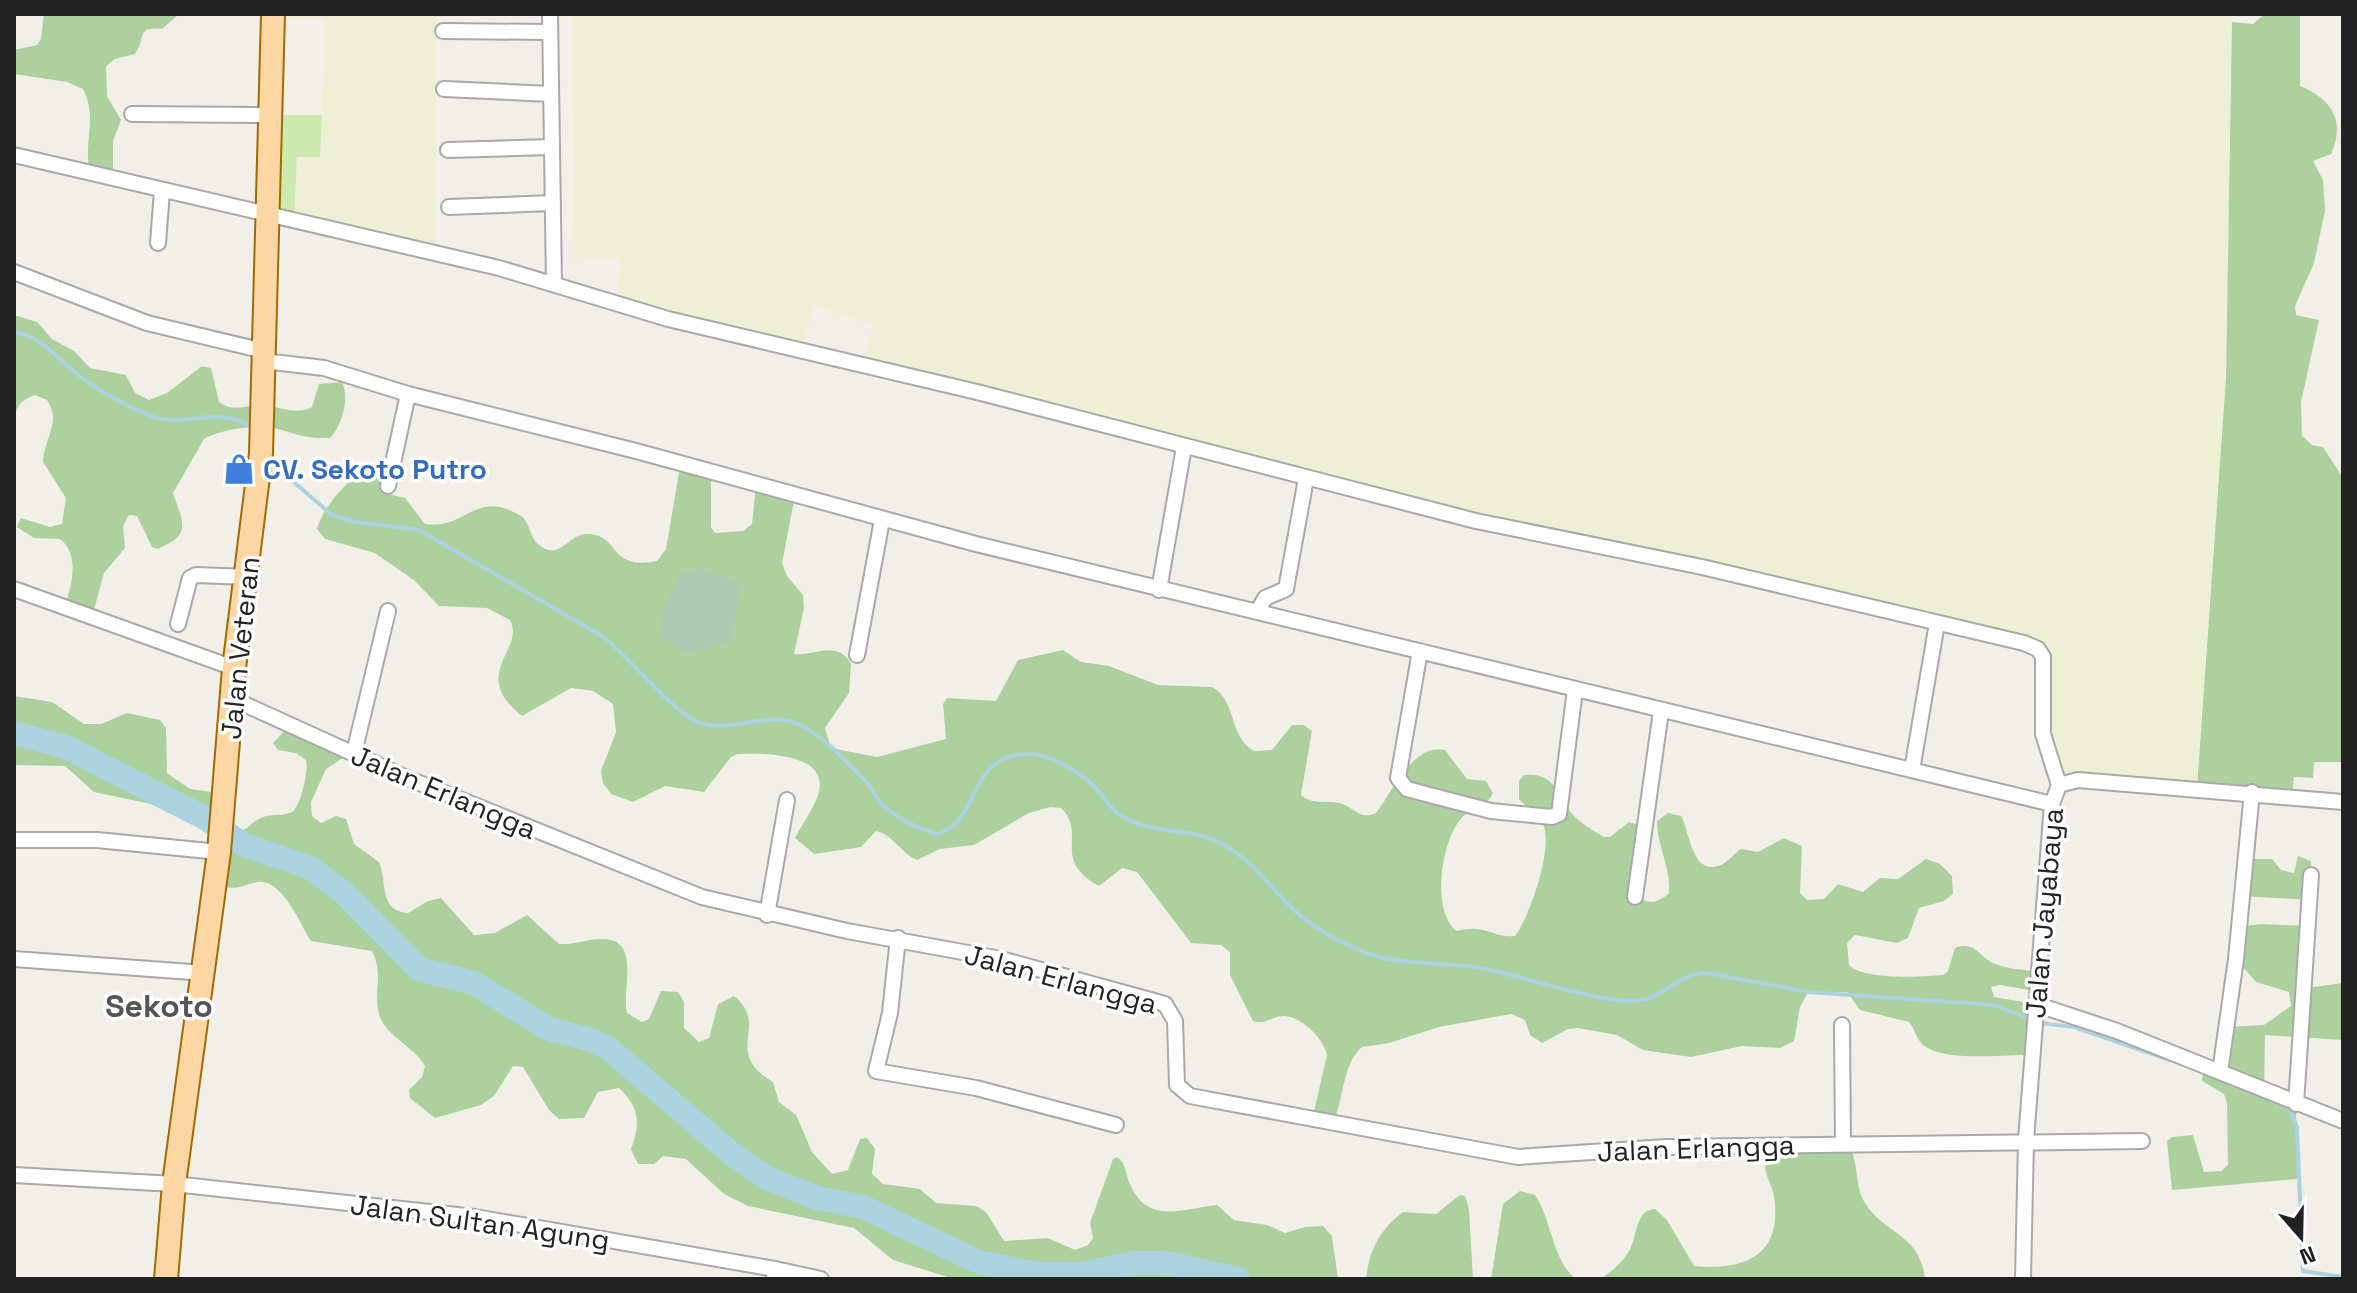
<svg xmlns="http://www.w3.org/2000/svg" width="2357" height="1293" font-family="'Space Grotesk',sans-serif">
	<rect width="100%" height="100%" fill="#f2efe9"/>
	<g fill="#eef0d5">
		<polygon points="273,14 437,14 435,253 294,219 297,156 320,156 325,20 273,18"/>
		<polygon points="572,14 2232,14 2226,378 2197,788 2066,782 2043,734 2041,653 1576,543 861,365 875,325 815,306 800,350 617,303 620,259 575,257"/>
	</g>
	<polygon fill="#cdebb0" points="270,115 322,115 320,157 297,157 294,219 279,216 281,182 268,182"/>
	<g fill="#add19e">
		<path d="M44,14H179L162,29C135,26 147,38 135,54L115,59L106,66L107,96L121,120L113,141V171L90,173C83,143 98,117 83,89L67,82L14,74V50L37,45L41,39Z"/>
		<path d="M2265,14H2300V86C2332,99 2346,121 2331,154L2313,161L2323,180L2325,211L2314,263L2295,306L2296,315L2319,320L2301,402L2302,436L2312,445L2323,447L2343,478V762H2314L2313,778L2294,777L2292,796L2197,788L2226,378L2232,22L2253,24Z"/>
		<path d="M14,315L37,322L52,339L74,351L90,368L126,375L135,393L149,400L167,393L202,366L211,368L219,402C234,413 246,405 262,405C279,406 295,416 312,407L319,384L342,382C350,398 342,426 330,438C302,439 297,433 273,428C255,424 220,430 204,439L173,493C183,523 193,535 157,549L152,547L137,516L129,515L123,526L125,548L104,573L92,617L64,607C72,587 80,554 60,539L34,538L17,527L21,518L50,527L62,524L66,498L43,462C44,437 62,423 47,400L35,395C21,400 16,406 14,421Z"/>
		<path d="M680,467L711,472V527L715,533L743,531L752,524L756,485L795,496L782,563L787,576L803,595L804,608L794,654C816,656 837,639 851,664L849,693L825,728L831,748L877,757L946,739L943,704L947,698L996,701L1018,660L1063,650L1081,662L1109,666L1158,685L1212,687C1237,700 1228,736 1254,751L1272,750L1292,725H1304L1312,731L1301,795C1312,805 1325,800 1339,803C1354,806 1359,821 1376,813C1393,791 1413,743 1445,750L1467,779L1486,781L1493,793C1485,810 1470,807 1460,820C1441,842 1431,913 1457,931C1487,923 1491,938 1515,936C1530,916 1552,851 1544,827C1541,816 1526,808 1519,799V781L1524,775C1553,772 1556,791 1569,810C1576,821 1594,831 1604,837H1610L1629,822L1644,827L1633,896C1648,903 1656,905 1669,893C1671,867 1657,847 1657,821L1668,813L1681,816C1690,831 1691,877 1721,865C1728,862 1734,853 1741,849L1758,852L1784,838L1802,846L1800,893L1807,900L1824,899L1838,884L1863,892L1880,878L1898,879L1926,859L1940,864L1952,876L1953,894L1944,901L1919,908L1908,938L1897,943L1855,935L1847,943L1849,965C1863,980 1922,977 1943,975L1948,971L1955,948C1975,941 1977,955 1993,963C2005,969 2023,969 2037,972L2036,991L2000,985L1991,987L1994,997L2035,1004L2031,1055C2003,1054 1943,1063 1922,1044C1916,1038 1915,1029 1909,1022L1860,1010L1847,992H1808L1800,1007L1794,1041L1780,1048L1742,1046L1691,1057L1643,1050L1617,1035L1578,1028L1568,1029L1542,1043L1530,1035L1525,1020L1511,1014L1439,1027L1389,1043L1362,1047C1341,1065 1345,1100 1332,1124L1312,1120L1327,1055C1324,1039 1303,1018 1285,1016C1273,1015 1265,1026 1253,1021L1230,975V952L1221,945L1191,943L1137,872L1122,868L1099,886C1050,859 1088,835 1061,808L1050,807L1029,813L974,845L940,849L917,860C901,853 893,835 876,831L861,847L814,854L795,838C802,824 815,807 819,792C828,752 762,753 737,754L731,757L704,792L665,786L633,802L611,794L603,783L601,771L616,732L613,704L593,691L571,688L522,716C468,673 526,650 510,620L487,608L439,606L415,581L375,553L325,539L317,529C322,510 348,476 367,472L381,479L388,494L405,498L425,524C468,530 475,487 523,517C530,525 530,537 538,544C559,563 569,533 587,534C621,534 607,571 657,561L666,549Z"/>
		<path d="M14,696L52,702L84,724H101L127,713L160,720L166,728L167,773L190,789L225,794L228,832C250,832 245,826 261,818C270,813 282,817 292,812C300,808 309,770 306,760L296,753L278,750L273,743L290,725L346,756L326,769L311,802L312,816L321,823L336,816L346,819L354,844L379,862C388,883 378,911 408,913L428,901L441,898L474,935L495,933L527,915L559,944C574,945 588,939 603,939C642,939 621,992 627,1013L642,1022L649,1019L661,991L678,992L684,1002V1028L699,1042L709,1038L718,1004L734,996C771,1026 721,1051 773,1082L779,1102L796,1115L812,1152L832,1174L848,1170L860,1139L867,1138L875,1149L872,1174L883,1184L920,1189L936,1203L976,1206L986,1212L1004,1241L1048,1238L1075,1250L1088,1245L1093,1238L1090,1223L1113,1159L1117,1157C1126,1163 1125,1174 1130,1184C1148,1226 1184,1208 1217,1205L1234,1220L1267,1225L1285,1233L1305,1227L1323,1226L1332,1236L1338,1279H954L893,1260L854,1228L748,1206L724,1194L686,1159L663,1156L654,1164H638L631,1149C641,1124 639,1106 619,1088L598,1092L584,1118L559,1119L549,1110L523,1067L513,1066L494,1096L481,1105L435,1118L410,1098L409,1090L422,1077L425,1066C415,1047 385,1036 379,1014C373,990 384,976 372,951L311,941C301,926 282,877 257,882C246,884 238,890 226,887L221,834L194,818L175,816L151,804L94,792L65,766L14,765Z"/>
		<polygon points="2298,856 2311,861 2310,900 2242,896 2246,859 2272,859 2281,870 2294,873"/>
		<polygon points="2261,924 2309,926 2306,988 2343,983 2343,1040 2265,1035 2264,1089 2296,1104 2297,1179 2172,1190 2167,1141 2172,1137 2193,1135 2204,1172 2222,1171 2228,1164 2227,1103 2224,1094 2202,1081 2204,1066 2219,1072 2227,1027 2264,1025 2291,1006 2289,992 2256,982 2236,959 2239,927"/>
		<path d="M1777,1145L1851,1150C1859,1167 1855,1188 1865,1203C1886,1236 1920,1233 1925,1279H1600C1611,1272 1622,1263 1629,1251C1638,1237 1634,1210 1655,1209L1667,1220L1694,1266C1745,1271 1783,1255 1774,1197C1773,1186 1766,1178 1765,1167Z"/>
		<path d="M1520,1191L1535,1195C1552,1220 1552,1260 1576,1279H1491L1503,1204Z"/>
		<path d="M1460,1195L1465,1196L1469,1209L1473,1279H1366C1370,1248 1379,1231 1403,1212L1436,1214Z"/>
	</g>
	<path fill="#aacbaf" d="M700,569L741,583L731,642L689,653C680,649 667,644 662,635C655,621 673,586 681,574Z"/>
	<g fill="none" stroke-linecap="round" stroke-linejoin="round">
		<g stroke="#aad3df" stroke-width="4">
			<path d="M14,332C45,337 60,363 85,380C104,394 129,407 151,416C183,429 221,403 254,429"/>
			<path d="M267,459L332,515L356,522L419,530L602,636C629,656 676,717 703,724C736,732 767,710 800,725C825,737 850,765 869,785C874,791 877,800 883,805C897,819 918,828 937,834C983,820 965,757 1026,754C1049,753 1080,772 1096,788C1104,797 1110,808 1120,815C1152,836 1192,826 1224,845C1254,862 1270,887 1294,910C1314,929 1342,943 1367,953C1403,966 1445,962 1481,968C1523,976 1598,1003 1636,1001C1664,999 1679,972 1707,973L1808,992L1994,1005L2032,1020"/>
			<polyline points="2040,1023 2074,1027 2170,1060"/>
			<polyline points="2279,1102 2289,1108 2297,1127 2303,1271 2343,1277"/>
		</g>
		<polyline stroke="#aad3df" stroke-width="24" points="14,733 66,747 205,818 244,845 311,868 344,893 419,969 474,983 549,1029 591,1040 608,1048 732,1154 767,1178 817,1198 863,1207 979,1262 1038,1274 1081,1274 1134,1263 1166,1263 1238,1279"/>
		<defs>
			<g id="minor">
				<polyline points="550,14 554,284"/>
				<polyline points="443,31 550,32"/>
				<polyline points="444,89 551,94"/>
				<polyline points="132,114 270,115"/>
				<polyline points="448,150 552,147"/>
				<polyline points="14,155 499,268 668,319 977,392 1476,521 1702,567 2024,643 2038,649 2043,657 2043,734 2059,785"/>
				<polyline points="449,207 553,203"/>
				<polyline points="158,243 162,191"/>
				<polyline points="14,272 147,323 264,351"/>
				<polyline points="264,361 324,368 408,394 636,451 976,544 2052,804"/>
				<polyline points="388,486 408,394"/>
				<polyline points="14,589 234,668"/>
				<polyline points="1159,590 1184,447"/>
				<polyline points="1258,611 1265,598 1286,589 1306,479"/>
				<polyline points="178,624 190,578 196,575 248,577"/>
				<polyline points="1420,651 1398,778 1407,789 1491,811 1552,817 1559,814 1575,690"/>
				<polyline points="857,655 882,520"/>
				<polyline points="233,699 407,778 702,897 847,931 1001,959 1165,1004 1175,1021 1177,1085 1190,1096 1518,1157 1666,1147 2142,1141"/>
				<polyline points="354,753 388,611"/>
				<polyline points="1912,770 1937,623"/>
				<polyline points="14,840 97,840 219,852"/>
				<polyline points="1635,897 1661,711"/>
				<polyline points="767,915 787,800"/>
				<polyline points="898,938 890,1013 876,1071 976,1088 1116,1125"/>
				<polyline points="14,959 205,973"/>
				<polyline points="2035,1004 2117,1031 2343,1121"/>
				<polyline points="1842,1025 1843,1144"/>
				<polyline points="2220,1072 2236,959 2252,792"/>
				<polyline points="2296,1104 2311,875"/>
				<polyline points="14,1175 174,1184 475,1217 775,1269 774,1279"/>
				<polyline points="775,1269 821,1279"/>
				<polyline points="2023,1279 2026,1140 2052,804 2059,785 2078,780 2343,802"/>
			</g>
			<polyline id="primary" points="166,1279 174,1184 219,852 234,668 261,453 273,14"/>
		</defs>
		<use href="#minor" stroke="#a9a9a9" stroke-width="18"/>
		<use href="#primary" stroke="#a06b00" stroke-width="26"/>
		<use href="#minor" stroke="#fff" stroke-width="14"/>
		<use href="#primary" stroke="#fcd6a4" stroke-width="22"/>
	</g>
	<defs>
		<symbol id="shop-bare" viewBox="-9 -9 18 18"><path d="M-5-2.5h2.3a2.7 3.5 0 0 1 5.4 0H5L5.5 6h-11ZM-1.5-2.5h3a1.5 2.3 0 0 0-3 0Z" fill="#3f7fe0" stroke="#fff" stroke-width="2.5" paint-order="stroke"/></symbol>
	</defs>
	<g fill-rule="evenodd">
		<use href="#shop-bare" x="217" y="447" width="44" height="44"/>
	</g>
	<g text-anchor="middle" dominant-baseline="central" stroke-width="7" stroke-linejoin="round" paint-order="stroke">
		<g font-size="28" font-weight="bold" fill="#366cbe" stroke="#fff" text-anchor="start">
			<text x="263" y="469">CV. Sekoto Putro</text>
		</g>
		<g font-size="28" fill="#222" stroke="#fff">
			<text transform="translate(240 648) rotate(-84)">Jalan Veteran</text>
			<text transform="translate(444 792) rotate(23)">Jalan Erlangga</text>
			<text transform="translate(2044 913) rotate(-85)">Jalan Jayabaya</text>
			<text transform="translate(1061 979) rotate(15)">Jalan Erlangga</text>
			<text transform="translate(1696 1148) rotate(-2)">Jalan Erlangga</text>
			<text transform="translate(480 1222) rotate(8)">Jalan Sultan Agung</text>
		</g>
		<g font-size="32" font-weight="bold" fill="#555" stroke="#fff">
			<text x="159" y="1006">Sekoto</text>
		</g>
	</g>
	<rect width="2357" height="1293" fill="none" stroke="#222222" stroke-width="32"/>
	<g transform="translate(2301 1237) rotate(160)" stroke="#ffffff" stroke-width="6" paint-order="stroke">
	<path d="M0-6L14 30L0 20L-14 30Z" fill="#222222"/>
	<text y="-12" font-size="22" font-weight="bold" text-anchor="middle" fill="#222222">N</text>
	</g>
</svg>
